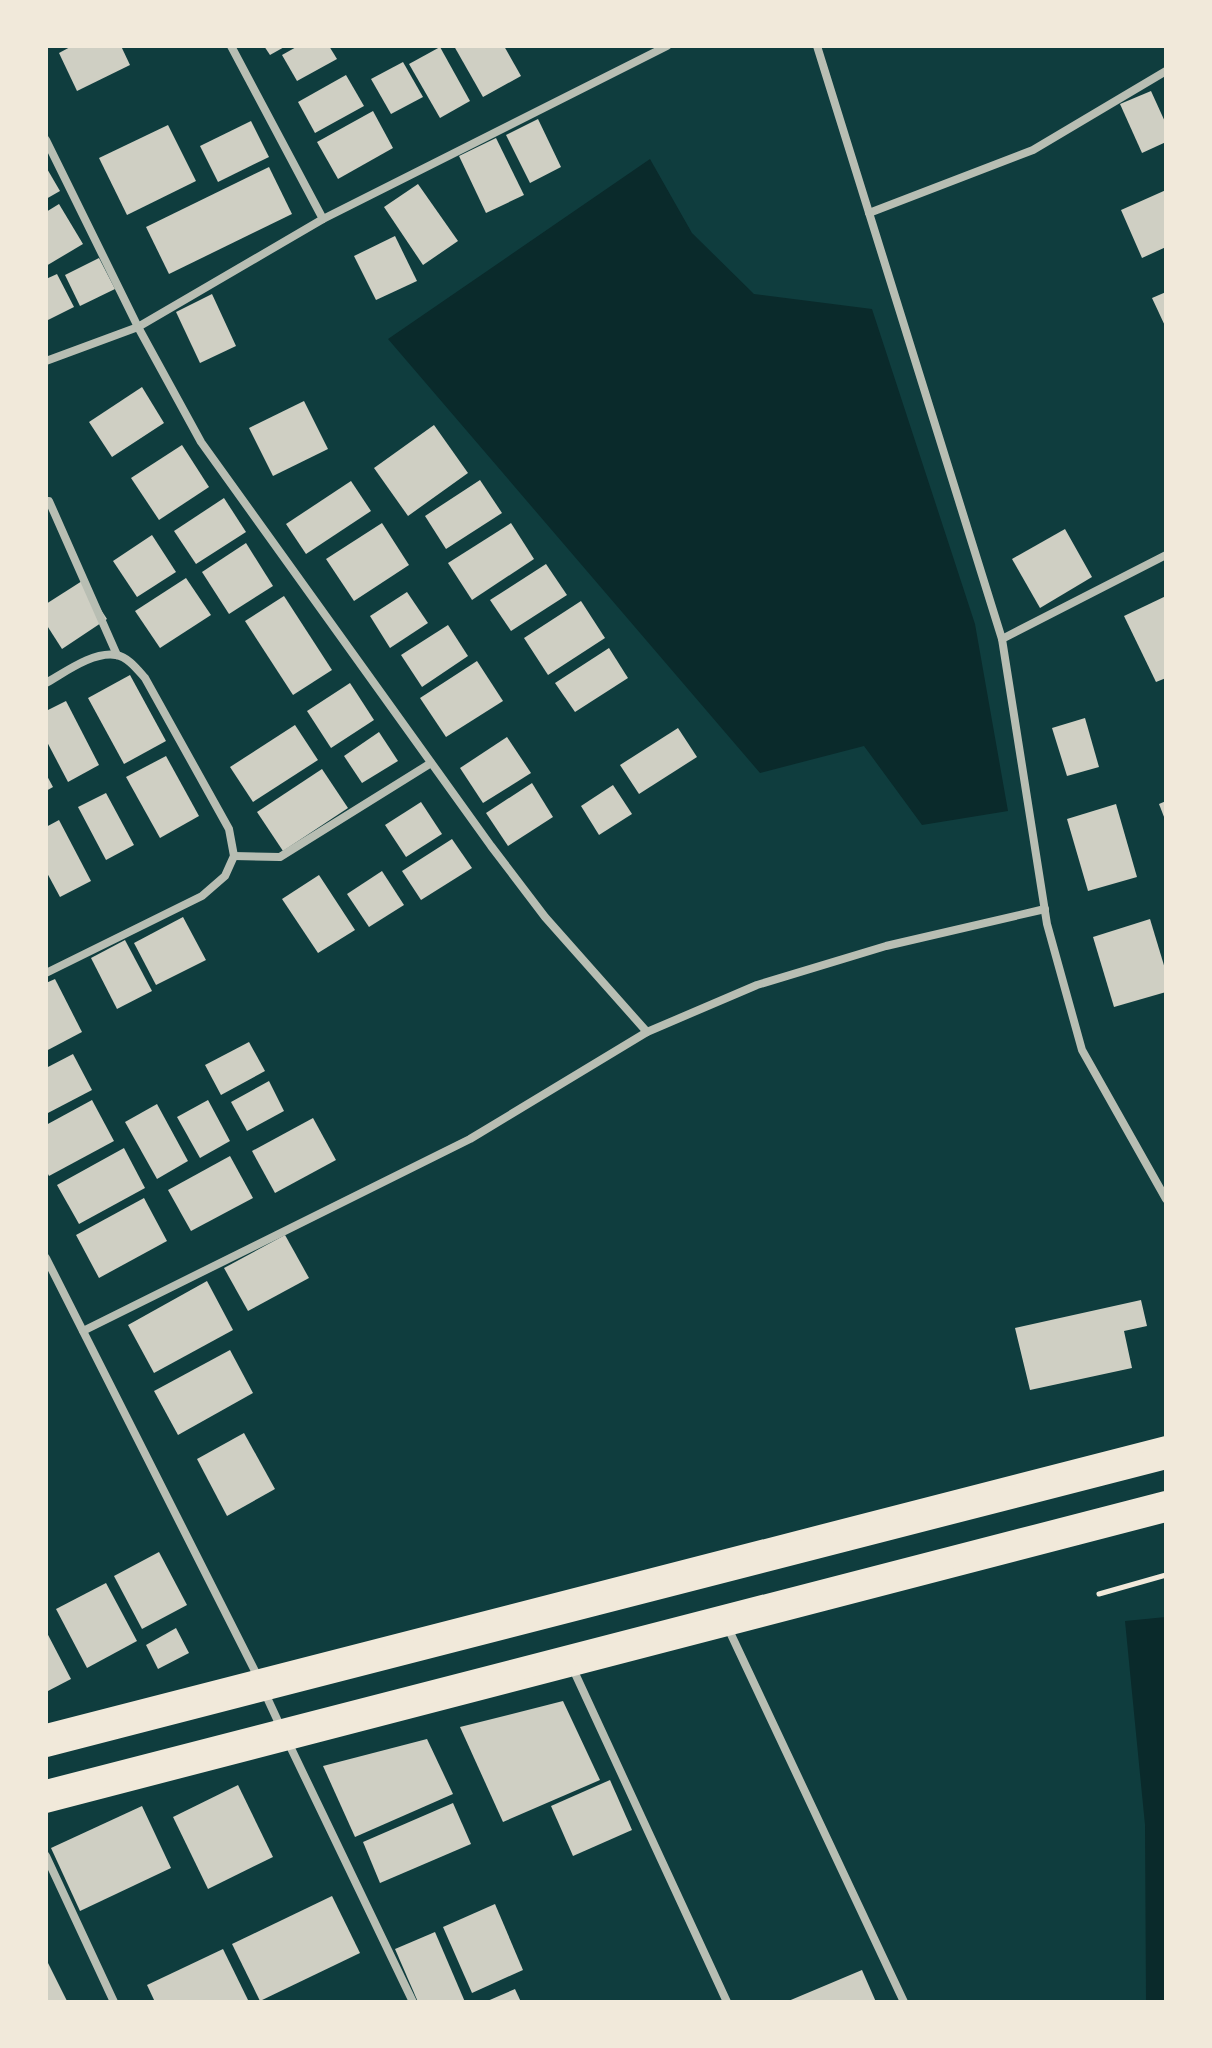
<svg xmlns="http://www.w3.org/2000/svg" width="1212" height="2048" font-family="'DM Sans',sans-serif">
	<rect width="100%" height="100%" fill="#0f3d3e"/>
	<g fill="#0a2a2b">
		<polygon points="650,159 692,233 754,294 872,309 975,624 1008,811 922,825 864,746 760,773 388,339"/>
		<polygon points="1166,1617 1166,2002 1146,2002 1145,1825 1125,1621"/>
	</g>
	<g fill="#cfcfc3">
		<polygon points="72,46 121,46 130,65 77,91 59,53"/>
		<polygon points="264,46 286,46 270,55"/>
		<polygon points="298,46 329,46 337,59 297,81 282,55"/>
		<polygon points="454,46 504,46 521,76 483,97"/>
		<polygon points="440,47 470,101 440,118 409,64"/>
		<polygon points="403,62 423,97 391,114 371,79"/>
		<polygon points="346,75 364,106 315,133 298,102"/>
		<polygon points="1151,91 1166,124 1166,142 1142,153 1120,104"/>
		<polygon points="373,111 393,148 338,179 317,142"/>
		<polygon points="538,119 561,167 530,183 506,135"/>
		<polygon points="251,121 269,157 218,182 200,146"/>
		<polygon points="168,125 196,181 127,215 99,158"/>
		<polygon points="496,138 524,195 486,213 459,156"/>
		<polygon points="46,167 60,191 46,199"/>
		<polygon points="269,167 292,214 169,274 146,227"/>
		<polygon points="418,184 458,241 423,265 384,207"/>
		<polygon points="1166,190 1166,247 1142,258 1121,210"/>
		<polygon points="59,204 83,244 46,266 46,212"/>
		<polygon points="395,236 417,281 376,300 354,256"/>
		<polygon points="99,258 115,289 80,306 65,275"/>
		<polygon points="57,274 74,307 46,321 46,279"/>
		<polygon points="1166,292 1166,328 1152,298"/>
		<polygon points="212,294 236,346 200,363 176,312"/>
		<polygon points="142,387 164,423 112,457 89,422"/>
		<polygon points="304,401 328,449 273,476 249,428"/>
		<polygon points="434,425 468,473 408,516 374,468"/>
		<polygon points="182,445 209,487 159,520 131,478"/>
		<polygon points="480,480 502,513 446,549 425,516"/>
		<polygon points="351,481 371,511 306,554 286,524"/>
		<polygon points="224,498 246,532 196,564 174,531"/>
		<polygon points="382,523 409,565 354,601 326,559"/>
		<polygon points="511,523 534,559 472,600 448,563"/>
		<polygon points="1065,529 1092,577 1040,608 1012,559"/>
		<polygon points="152,535 176,572 137,597 113,561"/>
		<polygon points="246,543 273,586 229,614 202,572"/>
		<polygon points="546,564 567,595 511,631 490,600"/>
		<polygon points="186,578 211,615 160,648 135,611"/>
		<polygon points="82,581 107,619 62,649 46,624 46,604"/>
		<polygon points="407,592 428,623 390,648 370,616"/>
		<polygon points="284,596 332,670 293,695 245,621"/>
		<polygon points="1166,596 1166,678 1156,682 1124,616"/>
		<polygon points="581,601 605,638 548,675 524,638"/>
		<polygon points="448,625 468,656 422,687 401,655"/>
		<polygon points="609,648 628,678 575,712 555,683"/>
		<polygon points="477,661 503,701 446,737 420,698"/>
		<polygon points="130,675 166,741 124,764 88,698"/>
		<polygon points="350,683 374,720 331,748 307,711"/>
		<polygon points="66,701 99,765 68,782 46,740 46,711"/>
		<polygon points="1085,718 1099,767 1067,776 1052,728"/>
		<polygon points="295,725 318,760 253,802 230,767"/>
		<polygon points="678,728 697,757 639,794 620,765"/>
		<polygon points="379,732 398,761 362,783 344,756"/>
		<polygon points="507,737 531,773 483,803 460,768"/>
		<polygon points="166,756 199,816 160,838 126,777"/>
		<polygon points="322,769 348,808 283,851 257,812"/>
		<polygon points="46,774 53,787 46,791"/>
		<polygon points="532,783 553,817 508,846 486,813"/>
		<polygon points="613,785 632,814 599,835 581,806"/>
		<polygon points="106,793 134,845 106,860 78,807"/>
		<polygon points="1166,801 1166,822 1159,804"/>
		<polygon points="421,802 442,834 406,857 385,825"/>
		<polygon points="1116,804 1137,877 1088,891 1067,819"/>
		<polygon points="59,820 91,881 60,897 46,871 46,827"/>
		<polygon points="452,839 472,868 421,900 402,871"/>
		<polygon points="382,871 404,905 369,927 347,894"/>
		<polygon points="319,875 355,930 318,953 282,899"/>
		<polygon points="183,917 206,960 156,985 134,943"/>
		<polygon points="1150,919 1166,972 1166,992 1114,1007 1093,937"/>
		<polygon points="125,940 152,991 117,1009 91,958"/>
		<polygon points="55,979 82,1032 46,1051 46,983"/>
		<polygon points="249,1042 265,1071 221,1095 205,1065"/>
		<polygon points="73,1054 92,1090 46,1114 46,1068"/>
		<polygon points="269,1081 284,1111 247,1131 231,1102"/>
		<polygon points="92,1100 114,1141 49,1176 46,1170 46,1125"/>
		<polygon points="208,1100 230,1141 200,1158 177,1117"/>
		<polygon points="157,1104 188,1161 157,1179 125,1122"/>
		<polygon points="313,1118 336,1160 275,1193 252,1151"/>
		<polygon points="124,1148 145,1188 79,1224 57,1185"/>
		<polygon points="230,1156 253,1198 191,1231 168,1190"/>
		<polygon points="144,1198 167,1241 99,1278 76,1235"/>
		<polygon points="285,1235 309,1278 248,1311 224,1268"/>
		<polygon points="207,1281 233,1330 154,1373 128,1325"/>
		<polygon points="1141,1300 1147,1326 1124,1331 1132,1368 1030,1390 1015,1328"/>
		<polygon points="230,1350 253,1393 178,1435 154,1391"/>
		<polygon points="244,1433 275,1489 227,1516 197,1459"/>
		<polygon points="159,1552 187,1605 142,1629 114,1576"/>
		<polygon points="106,1583 137,1641 87,1668 56,1609"/>
		<polygon points="176,1628 189,1653 158,1669 146,1645"/>
		<polygon points="46,1631 71,1679 46,1692"/>
		<polygon points="563,1701 600,1780 503,1822 460,1727"/>
		<polygon points="427,1739 453,1794 355,1837 323,1766"/>
		<polygon points="610,1780 632,1830 573,1856 551,1806"/>
		<polygon points="238,1785 273,1857 208,1889 173,1817"/>
		<polygon points="453,1803 471,1844 380,1883 363,1842"/>
		<polygon points="142,1806 171,1868 80,1911 51,1848"/>
		<polygon points="332,1896 360,1953 260,2001 232,1944"/>
		<polygon points="495,1904 523,1970 472,1993 443,1927"/>
		<polygon points="435,1932 465,2002 418,2002 395,1949"/>
		<polygon points="223,1949 249,2002 155,2002 147,1985"/>
		<polygon points="46,1959 67,2001 65,2002 46,2002"/>
		<polygon points="862,1970 876,2002 786,2002"/>
		<polygon points="515,1989 521,2002 485,2002"/>
	</g>
	<g fill="none" stroke-linecap="round" stroke-linejoin="round">
		<polyline stroke="#f1e9da" stroke-width="5" points="1099,1594 1166,1575"/>
		<g stroke="#b8beb3" stroke-width="8">
			<polyline points="231,46 323,219"/>
			<polyline points="817,46 1002,639"/>
			<polyline points="46,140 138,327 323,219 667,46"/>
			<polyline points="869,213 1033,150 1166,71"/>
			<polyline points="46,361 138,327 201,442 491,846 545,917 647,1032"/>
			<polyline points="46,501 49,501 117,655"/>
			<polyline points="1166,555 1002,639 1047,924 1082,1050 1166,1199"/>
			<path d="M46,683C64,673 93,651 116,655C128,657 137,669 145,678L229,829L234,856L225,876L202,896L46,973"/>
			<polyline points="234,856 280,857 431,763"/>
			<polyline points="46,1258 259,1679"/>
			<polyline points="83,1331 470,1139 647,1032 757,985 886,946 1045,909"/>
			<polyline points="728,1628 904,2002"/>
			<polyline points="573,1669 727,2002"/>
			<polyline points="264,1691 282,1730"/>
			<polyline points="288,1742 413,2002"/>
			<polyline points="46,1856 114,2002"/>
		</g>
		<g stroke="#f1e9da" stroke-width="16">
			<polyline points="46,1732 1166,1444"/>
			<polyline points="46,1805 1166,1514"/>
		</g>
		<g stroke="#f1e9da" stroke-width="22">
			<polyline points="46,1746 1166,1458"/>
			<polyline points="46,1791 1166,1502"/>
		</g>
	</g>
	<rect width="1212" height="2048" fill="none" stroke="#f1e9da" stroke-width="96"/>
</svg>
